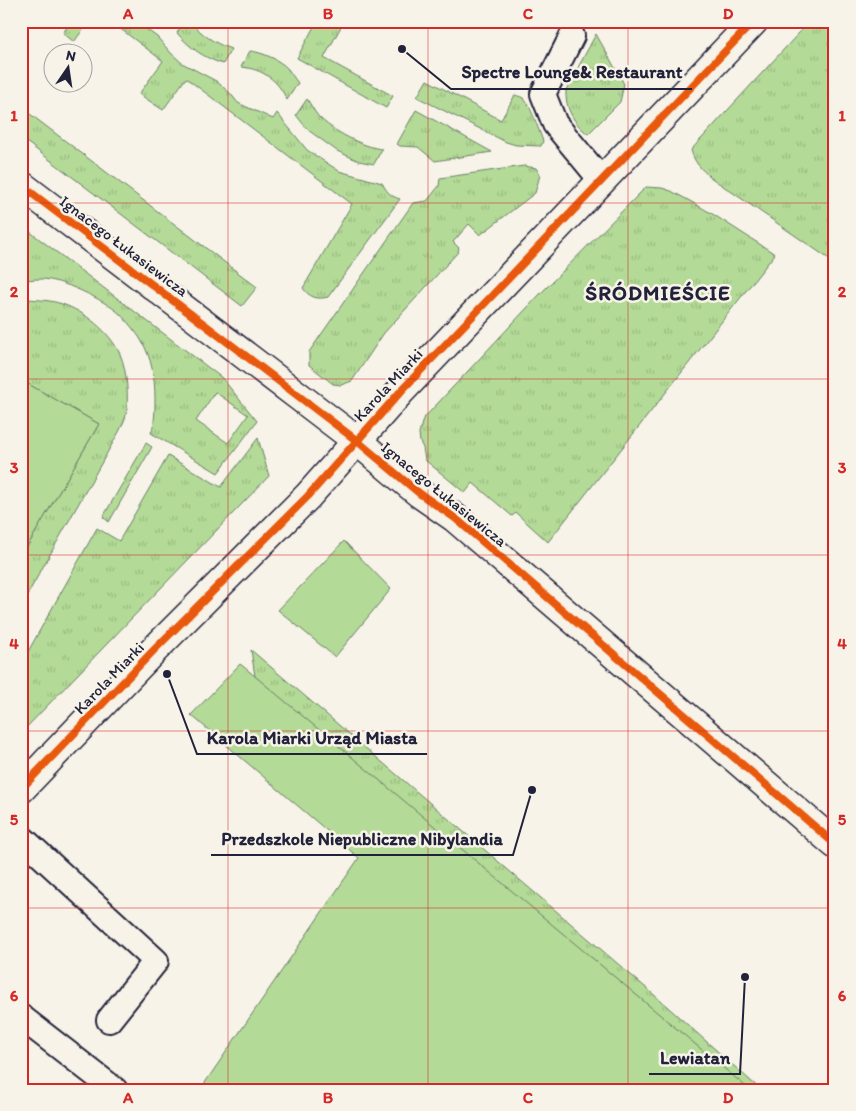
<svg xmlns="http://www.w3.org/2000/svg" width="856" height="1111" font-family="Itim,sans-serif">
	<defs>
		<pattern id="grass-tufts" width="24" height="20" patternUnits="userSpaceOnUse" patternTransform="scale(1.25)"><rect width="24" height="20" fill="#b3da96"/><path d="M3 7l-1-3M5 7V3M7 7l1-3M15 17l-1-3M17 17v-4M19 17l1-3" fill="none" stroke="#9abb82"/></pattern>
	</defs>
	<rect width="100%" height="100%" fill="#f7f3e8"/>
	<filter id="ink" filterUnits="userSpaceOnUse"><feTurbulence type="fractalNoise" baseFrequency=".02" numOctaves="2"/><feDisplacementMap in="SourceGraphic" scale="10" xChannelSelector="R" yChannelSelector="G"/><feConvolveMatrix kernelMatrix="1 2 1 2 8 2 1 2 1" color-interpolation-filters="sRGB"/></filter>
	<g filter="url(#ink)">
		<g fill="url(#grass-tufts)" stroke="#6a7e68" fill-rule="evenodd">
			<polygon points="71,21 89,21 74,42 63,33"/>
			<path d="M110,21H135L157,37L171,53L182,63L216,81L230,93L238,103L273,119L277,113L307,150L339,171L382,183C387,192 390,196 400,199L328,297C317,300 309,297 303,288L352,204L186,78L163,110L139,94L163,61Z"/>
			<path d="M184,21H190C202,35 214,43 231,49L223,64C204,58 190,48 177,33Z"/>
			<polygon points="317,21 344,21 324,58 393,96 386,108 297,58"/>
			<path d="M810,21H835V263L710,177C701,169 694,162 691,150Z"/>
			<path d="M596,34L624,84L620,102L588,134C574,124 565,108 566,90Z"/>
			<path d="M250,51C262,52 280,60 288,69C291,73 294,78 298,83L287,100C278,80 263,69 241,67Z"/>
			<path d="M427,80L501,120L515,95C517,96 520,96 523,98C530,103 539,131 543,141L541,146L516,145L506,142L417,97Z"/>
			<path d="M307,99C311,105 314,111 318,116C332,131 363,147 382,149L374,164L359,161L337,151L308,130L296,115Z"/>
			<polygon points="416,110 492,152 435,161 418,147 400,146 397,144"/>
			<polygon points="23,114 30,114 257,287 242,306 21,138 21,115"/>
			<polygon points="524,166 536,168 540,175 535,193 480,235 469,224 453,242 459,248 458,252 384,333 352,381 341,385 333,384 309,365 309,352 413,203 427,201 439,186 440,178"/>
			<polygon points="646,187 662,188 671,191 688,200 711,213 775,254 548,542 516,513 512,516 473,483 465,493 425,460 423,448 420,442 419,433 423,419 542,292"/>
			<path d="M21,225L222,378L257,421L218,473L151,433C155,422 155,410 155,399C155,379 152,358 141,340C137,333 125,319 120,314C105,300 59,278 40,279C34,279 27,280 21,281ZM215,392L248,415L228,443L196,421Z"/>
			<path d="M28,299C39,300 51,300 62,304C84,311 110,332 120,354C127,370 129,398 126,415C125,420 122,425 120,430L21,606V557L99,424L21,380V300Z"/>
			<polygon points="258,438 269,476 21,733 21,664 97,528 119,541 168,456 221,487"/>
			<polygon points="146,443 152,447 109,522 103,517"/>
			<polygon points="251,650 652,993 761,1090 720,1090 262,722"/>
		</g>
		<g fill="#b3da96" stroke="#6a7e68">
			<polygon points="21,380 99,424 21,557"/>
			<polygon points="344,541 391,589 335,657 278,610"/>
			<polygon points="240,664 244,667 750,1090 200,1090 359,858 191,715"/>
		</g>
		<g fill="none" stroke-linecap="round" stroke-linejoin="round">
			<defs>
				<g id="lane">
					<polyline points="572,36 543,94 555,124 602,181"/>
					<polyline points="21,837 156,961 109,1020"/>
					<polyline points="21,1017 115,1090"/>
				</g>
				<polyline id="street" points="21,185 301,398 356,440 419,493 455,518 835,844"/>
				<polyline id="secondary" points="21,789 153,651 308,496 402,390 754,21"/>
			</defs>
			<use href="#lane" stroke="#22223b" stroke-width="28"/>
			<use href="#street" stroke="#22223b" stroke-width="31"/>
			<use href="#secondary" stroke="#22223b" stroke-width="31"/>
			<use href="#lane" stroke="#f7f3e8" stroke-width="24"/>
			<use href="#street" stroke="#f7f3e8" stroke-width="28"/>
			<use href="#secondary" stroke="#f7f3e8" stroke-width="28"/>
			<defs>
				<g id="cycleway">
					<polyline points="21,185 301,398 356,440 419,493 455,518 835,844"/>
					<polyline points="21,789 153,651 308,496 402,390 754,21"/>
				</g>
			</defs>
			<use href="#cycleway" stroke="#f7f3e8" stroke-width="11"/>
			<use href="#cycleway" stroke="#e8590c" stroke-width="8"/>
		</g>
	</g>
	<path fill="none" stroke="#d62828" stroke-width="1" stroke-opacity="0.55" d="M228,21V1090M428,21V1090M628,21V1090M21,203H835M21,379H835M21,555H835M21,731H835M21,908H835"/>
	<g text-anchor="middle" dominant-baseline="central" stroke-width="5" stroke-linejoin="round" paint-order="stroke">
		<g font-size="16" fill="#22223b" stroke="#f7f3e8">
			<text transform="translate(124 246) rotate(37)">Ignacego Łukasiewicza</text>
			<text transform="translate(388 385) rotate(-47)">Karola Miarki</text>
			<text transform="translate(444 494) rotate(39)">Ignacego Łukasiewicza</text>
			<text transform="translate(109 678) rotate(-46)">Karola Miarki</text>
		</g>
		<g font-size="21" font-weight="bold" letter-spacing="1" fill="#22223b" stroke="#f7f3e8">
			<text x="658" y="292">ŚRÓDMIEŚCIE</text>
		</g>
	</g>
	<path fill="none" stroke="#22223b" stroke-width="2" d="M402 49L451 89H692M167 674L197 754H427M532 790L513 855H211M745 977L740 1074H649"/>
	<g fill="#22223b" stroke="#f7f3e8" stroke-width="2">
		<circle cx="402" cy="49" r="5"/>
		<circle cx="167" cy="674" r="5"/>
		<circle cx="532" cy="790" r="5"/>
		<circle cx="745" cy="977" r="5"/>
	</g>
	<g font-size="18" text-anchor="middle" font-weight="bold" fill="#22223b" stroke="#f7f3e8" stroke-width="5" stroke-linejoin="round" paint-order="stroke">
		<text x="572" y="78">Spectre Lounge&amp; Restaurant</text>
		<text x="312" y="744">Karola Miarki Urząd Miasta</text>
		<text x="362" y="845">Przedszkole Niepubliczne Nibylandia</text>
		<text x="695" y="1064">Lewiatan</text>
	</g>
	<rect width="856" height="1111" fill="none" stroke="#f7f3e8" stroke-width="55"/>
	<g transform="translate(68 68) rotate(13)"><circle r="24" fill="#f7f3e8" stroke="#a29fa3"/>
	<path d="M0-4L9 19L0 12L-9 19Z" fill="#22223b"/>
	<text y="-8" font-size="14" font-weight="bold" text-anchor="middle" fill="#22223b">N</text>
	</g>
	<rect x="28" y="28" width="800" height="1056" fill="none" stroke="#d62828" stroke-width="2"/>
	<g font-size="16" text-anchor="middle" font-weight="bold" fill="#d62828">
		<text x="128" y="19">A</text>
		<text x="328" y="19">B</text>
		<text x="528" y="19">C</text>
		<text x="728" y="19">D</text>
		<text x="14" y="121">1</text>
		<text x="842" y="121">1</text>
		<text x="14" y="297">2</text>
		<text x="842" y="297">2</text>
		<text x="14" y="473">3</text>
		<text x="842" y="473">3</text>
		<text x="14" y="649">4</text>
		<text x="842" y="649">4</text>
		<text x="14" y="825">5</text>
		<text x="842" y="825">5</text>
		<text x="14" y="1001">6</text>
		<text x="842" y="1001">6</text>
		<text x="128" y="1103">A</text>
		<text x="328" y="1103">B</text>
		<text x="528" y="1103">C</text>
		<text x="728" y="1103">D</text>
	</g>
</svg>
